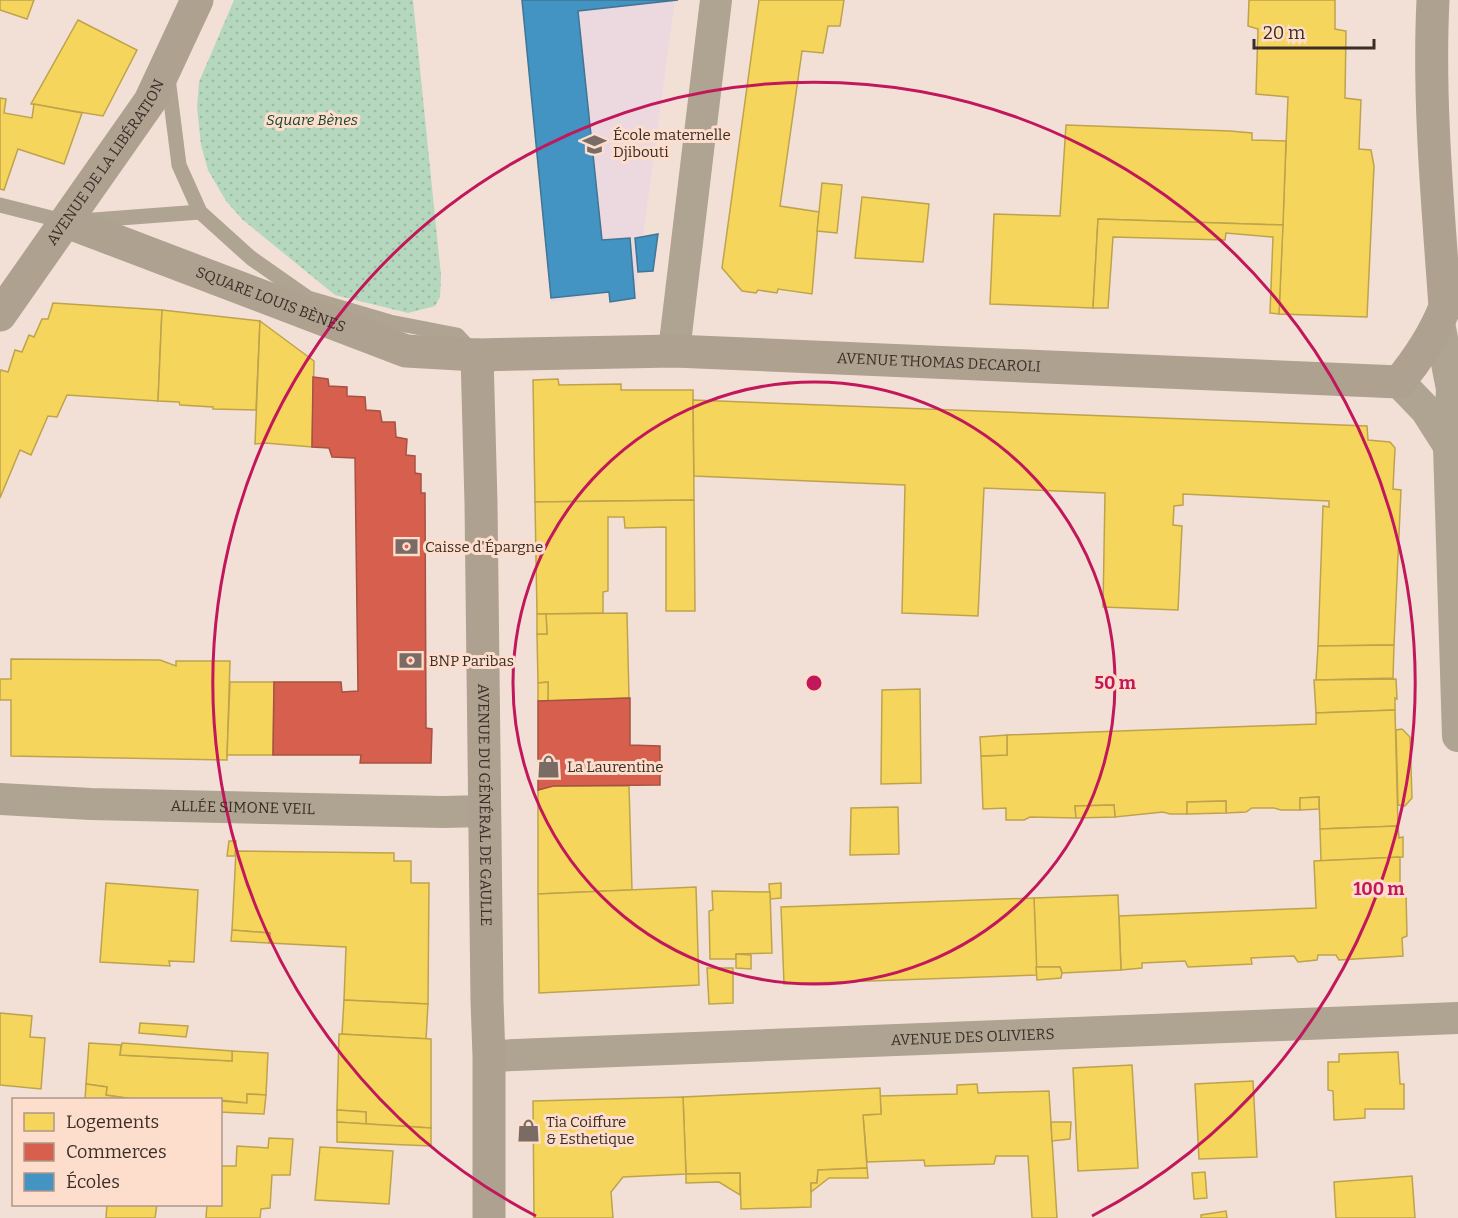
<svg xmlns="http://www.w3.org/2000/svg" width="1458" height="1218" font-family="Bitter,serif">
	<defs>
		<pattern id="park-dots" width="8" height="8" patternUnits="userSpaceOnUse" patternTransform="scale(1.5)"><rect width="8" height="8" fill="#b5d7be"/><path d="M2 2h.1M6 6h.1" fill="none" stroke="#9cb9a3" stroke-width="1.8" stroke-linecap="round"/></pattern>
	</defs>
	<rect width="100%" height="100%" fill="#f2e0d7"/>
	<polygon fill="#ecd9df" points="521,0 675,0 636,288 551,302"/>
	<polygon fill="url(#park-dots)" points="234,0 413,0 441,276 440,297 435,306 408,313 335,295 243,220 226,201 208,170 201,145 197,108 199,82"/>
	<g fill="#f6d55c" stroke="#bea34c" stroke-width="1.5">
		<polygon points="0,0 34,0 27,19 0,10"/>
		<polygon points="759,0 844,0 840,26 828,26 823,53 802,51 780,206 819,212 812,294 778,289 777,293 758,290 756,293 742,291 722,268"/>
		<polygon points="1249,0 1335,0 1335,29 1346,31 1345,98 1361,100 1359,149 1371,150 1374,166 1367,317 1279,314 1288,97 1256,94 1258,29 1248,26"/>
		<polygon points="78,20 137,50 103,116 31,104"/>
		<polygon points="0,98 6,99 4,113 32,118 34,104 82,113 64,164 18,149 4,190 0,189"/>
		<polygon points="1066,125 1230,131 1252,133 1252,140 1286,141 1283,225 1098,219 1093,308 990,304 994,214 1060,216"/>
		<polygon points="822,183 842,185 837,233 817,231"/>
		<polygon points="862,197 929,204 923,262 855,258"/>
		<polygon points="1098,219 1283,225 1279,314 1270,313 1273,237 1226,233 1225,240 1113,237 1108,308 1093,308"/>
		<polygon points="53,303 162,310 158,401 67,395 57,417 48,416 31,455 20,450 0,498 0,373 1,370 8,372 15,350 22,352 29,335 34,337 42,319 48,319"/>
		<polygon points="162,310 260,321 256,410 213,409 213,407 180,405 179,402 158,401"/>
		<polygon points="260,321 314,361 312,447 265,443 255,444"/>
		<polygon points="558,379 559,385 621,384 621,390 693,390 694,500 535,502 533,380"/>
		<polygon points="693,400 1367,426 1368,440 1390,442 1395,448 1393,489 1401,490 1394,645 1318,646 1323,506 1329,507 1329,501 1183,494 1183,505 1174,506 1173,525 1182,526 1178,610 1103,607 1105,493 984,488 978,616 902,613 905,485 694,476"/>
		<polygon points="694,500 695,611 666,611 666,527 625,528 624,517 608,517 608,591 603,592 603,613 537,614 535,502"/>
		<polygon points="627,613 629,698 548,701 548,682 538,683 537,634 547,634 546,614"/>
		<polygon points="537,614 546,614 547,634 537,634"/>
		<polygon points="1394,645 1393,678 1316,680 1318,646"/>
		<polygon points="11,659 160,660 176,666 176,661 230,661 227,760 11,756 11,700 0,700 0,679 11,679"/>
		<polygon points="1396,679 1397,699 1395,698 1395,710 1316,713 1314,680"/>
		<polygon points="230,682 274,682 273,755 227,755"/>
		<polygon points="548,682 548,701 538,701 538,683"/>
		<polygon points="920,689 921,783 881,784 882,690"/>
		<polygon points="1395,710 1398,826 1320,829 1319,797 1300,798 1300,810 1281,810 1274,808 1252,808 1246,812 1226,813 1226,801 1187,802 1187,814 1170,814 1163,812 1115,817 1114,805 1075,806 1076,818 1030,817 1024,820 1006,820 1006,808 983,809 981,756 1007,755 1007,735 1316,724 1316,713"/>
		<polygon points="1402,729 1410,737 1412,798 1405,806 1398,805 1396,730"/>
		<polygon points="1007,735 1007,755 981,756 980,737"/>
		<polygon points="553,786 629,786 632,890 538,894 538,790"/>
		<polygon points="1319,797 1319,809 1300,810 1300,798"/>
		<polygon points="1226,801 1226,813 1187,814 1187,802"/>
		<polygon points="1114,805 1115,817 1076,818 1075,806"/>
		<polygon points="898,807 899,854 850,855 851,808"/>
		<polygon points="1398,826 1399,838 1403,837 1403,857 1321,861 1320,829"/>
		<polygon points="229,841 236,841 235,856 227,856"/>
		<polygon points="236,851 394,853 394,861 411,861 411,883 429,883 428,1004 344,1000 346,947 269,943 270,933 232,930"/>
		<polygon points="1400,857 1400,890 1406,892 1407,936 1402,938 1403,956 1339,960 1336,955 1318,955 1317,960 1298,962 1294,956 1251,958 1252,964 1188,967 1185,961 1142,963 1142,968 1121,970 1119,916 1316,908 1314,861"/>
		<polygon points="106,883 198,890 194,962 169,961 170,966 100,962"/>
		<polygon points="781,883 781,898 770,899 769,884"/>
		<polygon points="696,887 699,985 539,993 538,894"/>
		<polygon points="712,891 770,892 772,953 736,954 736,959 710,959 709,911 713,910"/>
		<polygon points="1118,895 1121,970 1062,973 1060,967 1036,967 1034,898"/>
		<polygon points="1034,898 1037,975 784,984 781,907"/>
		<polygon points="232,930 270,933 269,943 231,941"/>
		<polygon points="736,954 751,955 751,969 736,968"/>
		<polygon points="1036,967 1060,967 1062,973 1061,978 1037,980"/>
		<polygon points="707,968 733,968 733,1003 709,1004"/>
		<polygon points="344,1000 428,1004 426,1039 342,1034"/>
		<polygon points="0,1013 32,1016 30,1037 45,1038 41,1089 0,1085"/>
		<polygon points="140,1023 188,1026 186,1037 139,1033"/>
		<polygon points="339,1034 431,1039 431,1128 366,1124 366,1112 337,1110"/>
		<polygon points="89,1043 121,1045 120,1055 232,1061 232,1051 268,1053 266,1095 247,1094 247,1103 220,1100 139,1100 106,1095 107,1087 86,1084"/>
		<polygon points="122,1043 232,1051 232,1061 120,1055"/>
		<polygon points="1398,1052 1400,1084 1404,1084 1404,1109 1365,1109 1365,1118 1334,1120 1333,1091 1328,1090 1328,1062 1339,1062 1339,1054"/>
		<polygon points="1132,1065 1138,1168 1078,1171 1073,1068"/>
		<polygon points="1253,1081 1257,1157 1199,1159 1195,1084"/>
		<polygon points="86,1084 107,1087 106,1095 139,1100 85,1100"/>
		<polygon points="977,1084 978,1093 1049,1091 1057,1218 1032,1218 1028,1156 996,1156 994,1164 925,1166 924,1160 867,1162 863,1115 881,1114 880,1096 957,1094 957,1085"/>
		<polygon points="880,1088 881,1114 863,1115 867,1168 818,1170 817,1183 811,1183 811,1207 741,1209 740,1173 686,1174 683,1097"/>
		<polygon points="247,1094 266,1095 264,1114 220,1112 220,1101 247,1103"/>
		<polygon points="683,1097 686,1174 623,1177 611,1192 613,1218 534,1218 533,1101"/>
		<polygon points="337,1110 366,1112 366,1124 337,1122"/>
		<polygon points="337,1122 431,1128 431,1146 337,1142"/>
		<polygon points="1051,1122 1071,1122 1070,1139 1052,1141"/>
		<polygon points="269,1138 293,1139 290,1175 272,1175 270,1208 261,1209 260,1218 206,1218 207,1204 220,1204 220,1166 236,1166 237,1146 268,1148"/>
		<polygon points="320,1147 393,1151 389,1204 315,1200"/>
		<polygon points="867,1168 868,1178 829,1178 811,1192 811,1183 817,1183 818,1170"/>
		<polygon points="1205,1172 1207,1198 1194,1199 1192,1173"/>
		<polygon points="740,1173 740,1195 719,1182 686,1183 686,1174"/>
		<polygon points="1412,1176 1415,1218 1336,1218 1334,1182"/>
		<polygon points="107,1204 157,1204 155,1218 106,1218"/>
		<polygon points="1226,1211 1227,1218 1201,1218 1201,1215"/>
	</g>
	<g fill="#d6604d" stroke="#a75142" stroke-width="1.5">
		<polygon points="313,377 328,379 329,386 347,387 347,396 365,397 366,410 380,411 382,422 395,422 396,437 407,439 406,455 415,456 415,473 421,474 421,493 425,493 426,728 432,729 431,763 360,763 361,755 273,755 274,682 341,682 342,692 358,691 355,458 332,457 329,448 312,447"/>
		<polygon points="630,698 630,745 660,746 660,785 553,786 538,790 538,701"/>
	</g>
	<g fill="#4393c3" stroke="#407594" stroke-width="1.5">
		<polygon points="522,0 678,0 578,11 602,240 630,238 635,298 610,302 609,292 551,298"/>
		<polygon points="658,234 653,271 638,272 635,238"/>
	</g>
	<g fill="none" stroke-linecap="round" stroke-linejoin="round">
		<g stroke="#afa391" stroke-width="15">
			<polyline points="168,78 179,165 200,212 251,258 308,298 390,322 457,335 472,351"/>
			<polyline points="0,205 67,222 200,212"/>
		</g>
		<g stroke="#afa391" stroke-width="32">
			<polyline points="1439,323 1452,389 1449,446 1458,736"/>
			<polyline points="674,351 716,0"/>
			<polyline points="1399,382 1426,410 1449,446"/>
			<path id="s1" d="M0,799L91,804L443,812L485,811"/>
			<path id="s2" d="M489,1056L1458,1018"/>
		</g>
		<g stroke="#aea190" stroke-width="33">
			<path id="s3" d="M67,222L406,351L477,355L674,351L1399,382C1418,359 1434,335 1445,307C1438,205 1428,102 1433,0"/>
			<path id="s4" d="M0,315L150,101L197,0"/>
			<path id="s5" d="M477,355L481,503L487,1001L489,1056V1218"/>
		</g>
	</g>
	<g fill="none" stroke="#c2185b" stroke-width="3">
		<circle cx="814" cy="683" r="301"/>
		<path d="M536 1216A601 601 0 1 1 1092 1216"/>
	</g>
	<defs>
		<symbol id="school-bare" viewBox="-9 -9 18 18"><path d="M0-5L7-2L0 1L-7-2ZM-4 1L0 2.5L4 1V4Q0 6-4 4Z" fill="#7a6c65" stroke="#fdddcc" stroke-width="2.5" paint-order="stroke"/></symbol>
		<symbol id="bank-bare" viewBox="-9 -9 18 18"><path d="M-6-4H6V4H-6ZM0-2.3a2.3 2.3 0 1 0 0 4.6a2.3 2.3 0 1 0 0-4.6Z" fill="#7a6c65" stroke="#fdddcc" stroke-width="2.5" paint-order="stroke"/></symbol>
		<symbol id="shop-bare" viewBox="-9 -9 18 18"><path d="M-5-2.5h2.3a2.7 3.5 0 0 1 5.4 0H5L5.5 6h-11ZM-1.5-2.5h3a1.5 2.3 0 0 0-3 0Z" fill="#7a6c65" stroke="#fdddcc" stroke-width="2.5" paint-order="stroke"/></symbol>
	</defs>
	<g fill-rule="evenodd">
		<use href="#school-bare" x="578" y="128" width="33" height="33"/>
		<use href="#bank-bare" x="390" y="530" width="33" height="33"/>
		<use href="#bank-bare" x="394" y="644" width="33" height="33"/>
		<use href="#shop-bare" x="532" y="750" width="33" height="33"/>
		<use href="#shop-bare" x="512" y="1114" width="33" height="33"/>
	</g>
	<g text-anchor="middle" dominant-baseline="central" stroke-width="6" stroke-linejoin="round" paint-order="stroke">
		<g font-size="15" font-style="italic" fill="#174833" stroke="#fdddcc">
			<text x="312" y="120">Square Bènes</text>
		</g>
		<g font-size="15" fill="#3a2e27" stroke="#fdddcc" text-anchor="start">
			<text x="613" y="135">École maternelle<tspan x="613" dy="17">Djibouti</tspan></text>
			<text x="425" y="547">Caisse d'Épargne</text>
			<text x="429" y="661">BNP Paribas</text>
			<text x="567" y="767">La Laurentine</text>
			<text x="546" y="1122">Tia Coiffure<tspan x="546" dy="17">&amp; Esthetique</tspan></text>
		</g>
		<g font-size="15" fill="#3a2e27" stroke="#fdddcc">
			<text stroke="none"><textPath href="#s4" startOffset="186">AVENUE DE LA LIBÉRATION</textPath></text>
			<text stroke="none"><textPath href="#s3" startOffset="218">SQUARE LOUIS BÈNES</textPath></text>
			<text stroke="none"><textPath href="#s3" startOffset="896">AVENUE THOMAS DECAROLI</textPath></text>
			<text stroke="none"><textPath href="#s5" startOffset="450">AVENUE DU GÉNÉRAL DE GAULLE</textPath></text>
			<text stroke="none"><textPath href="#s1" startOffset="243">ALLÉE SIMONE VEIL</textPath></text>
			<text stroke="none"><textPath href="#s2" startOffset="484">AVENUE DES OLIVIERS</textPath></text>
		</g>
	</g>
	<circle cx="814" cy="683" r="9" fill="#c2185b" stroke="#fdddcc" stroke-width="3"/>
	<g font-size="18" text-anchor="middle" font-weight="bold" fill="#c2185b" stroke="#fdddcc" stroke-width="6" stroke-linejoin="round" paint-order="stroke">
		<text x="1115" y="689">50 m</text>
		<text x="1379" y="895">100 m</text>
	</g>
	<rect x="12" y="1098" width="210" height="108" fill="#fdddcc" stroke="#af978a" stroke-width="1.5"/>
	<rect x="24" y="1113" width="30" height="18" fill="#f6d55c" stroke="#af978a" stroke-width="1.5"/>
	<text x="66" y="1128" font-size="18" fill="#3a2e27">Logements</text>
	<rect x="24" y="1143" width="30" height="18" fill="#d6604d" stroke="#af978a" stroke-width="1.5"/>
	<text x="66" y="1158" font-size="18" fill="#3a2e27">Commerces</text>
	<rect x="24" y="1173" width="30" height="18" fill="#4393c3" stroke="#af978a" stroke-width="1.5"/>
	<text x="66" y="1188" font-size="18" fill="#3a2e27">Écoles</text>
	<path d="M1254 39v9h120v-9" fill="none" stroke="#3a2e27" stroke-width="3"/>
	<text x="1263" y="39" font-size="18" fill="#3a2e27" stroke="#fdddcc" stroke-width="4.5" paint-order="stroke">20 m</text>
</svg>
